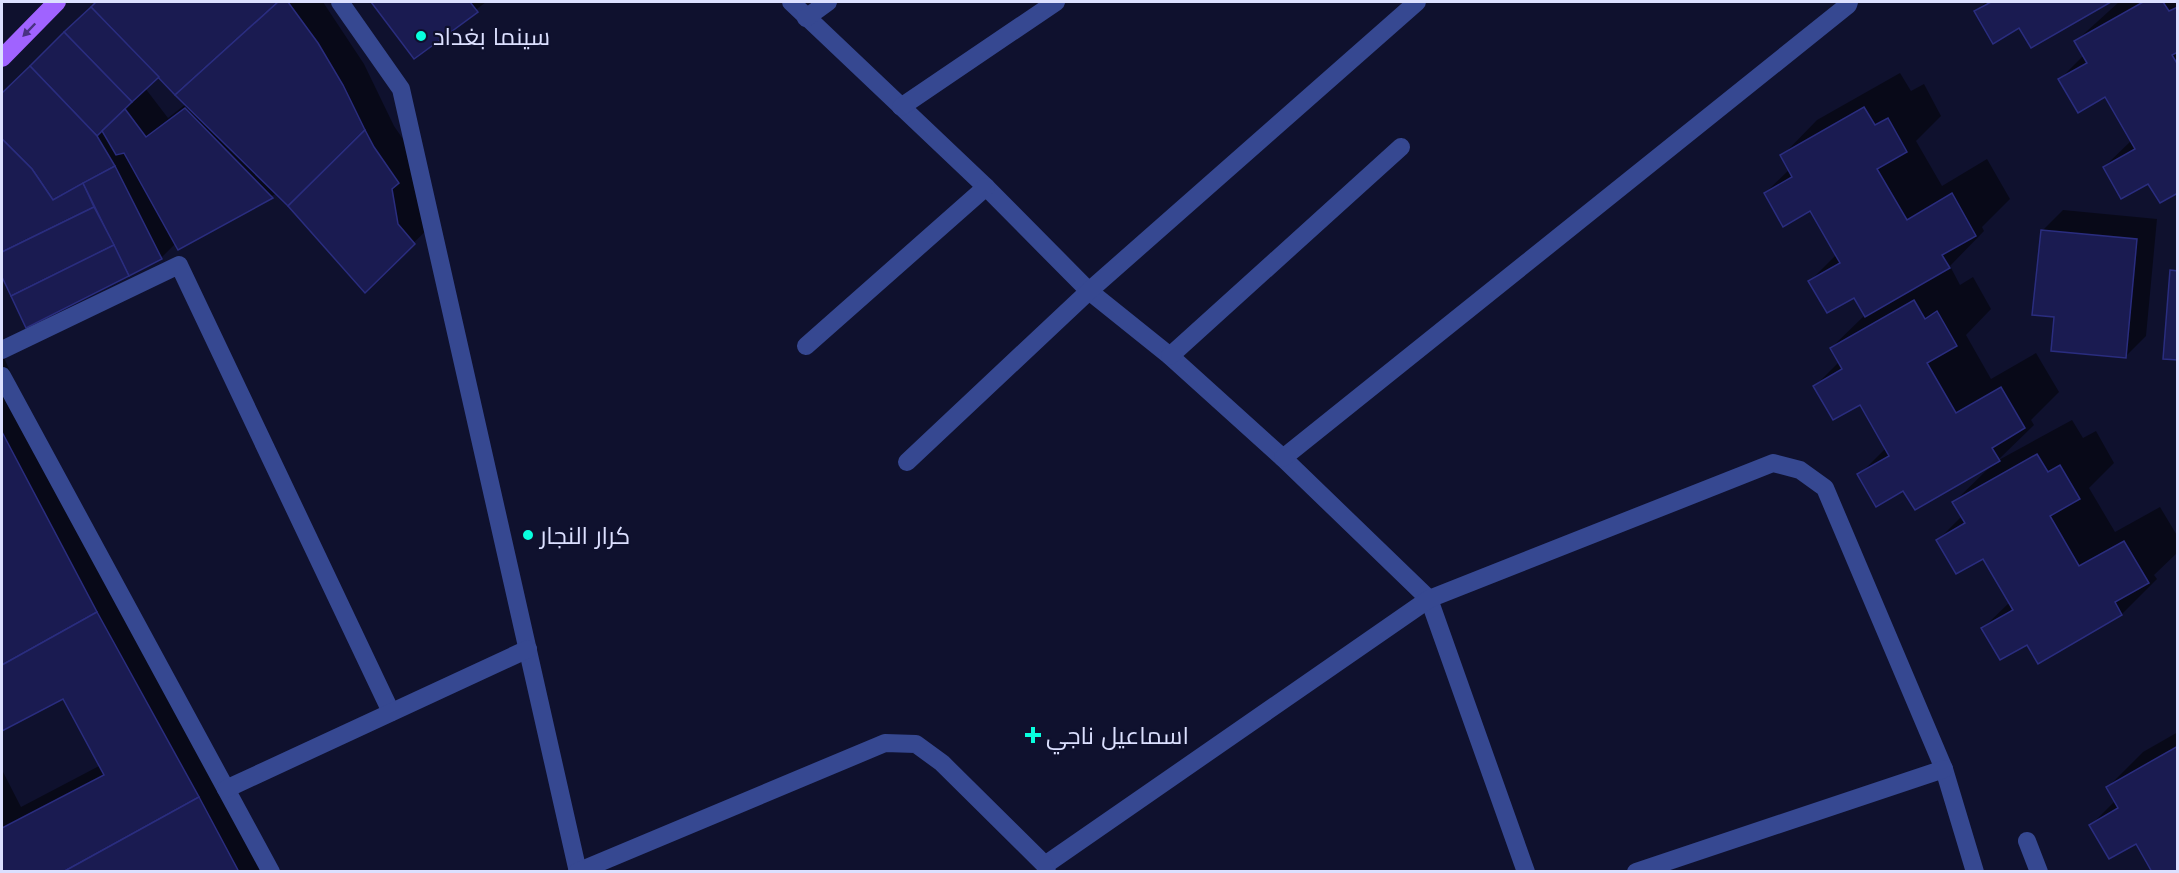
<svg xmlns="http://www.w3.org/2000/svg" width="2179" height="873" font-family="Jost,Cairo,sans-serif">
	<rect width="100%" height="100%" fill="#0f112e"/>
	<g fill="#0007" fill-rule="evenodd">
		<path d="M98,2H323L364,64L394,126L418,161L435,222L365,290L277,193L179,248L176,243L161,258L27,326L2,274V96ZM158,75L186,104L168,118L145,88Z"/>
		<polygon points="373,2 486,2 414,57"/>
		<polygon points="1986,2 2108,2 2031,46 2020,26 1976,12"/>
		<polygon points="2119,2 2178,2 2178,191 2104,167 2132,140 2105,95 2060,79 2084,55 2076,41"/>
		<polygon points="1900,73 1911,91 1924,84 1941,116 1916,141 1942,186 1987,159 2010,199 1982,227 1984,231 1950,266 1960,285 1973,277 1991,309 1966,335 1991,379 2036,353 2059,392 2031,420 2034,425 1997,461 2072,420 2083,438 2096,431 2114,463 2089,488 2115,532 2160,507 2178,537 2178,552 2154,575 2157,579 2122,614 2027,643 1983,628 2010,602 1983,557 1938,540 1962,516 1954,502 1991,466 1904,489 1859,475 1886,448 1860,403 1815,386 1839,362 1831,348 1865,315 1854,296 1810,281 1837,254 1811,209 1765,193 1790,169 1782,156 1817,120"/>
		<polygon points="2063,210 2157,219 2146,336 2125,357 2056,316 2042,231"/>
		<polygon points="2,353 22,399 277,872 2,872 2,770 21,807 101,765 64,697 2,730"/>
		<polygon points="2178,732 2178,872 2136,842 2091,825 2115,801 2108,787 2143,752"/>
	</g>
	<g fill="#1a1b51" stroke="#2a2d7f" stroke-width="1.5">
		<polygon points="96,2 278,2 175,95 91,7"/>
		<polygon points="278,2 288,2 318,43 343,85 365,130 288,206 175,95"/>
		<polygon points="371,2 470,2 478,12 414,59"/>
		<polygon points="1991,2 2111,2 2031,48 2019,28 1993,44 1974,11"/>
		<polygon points="2143,2 2163,2 2169,11 2178,7 2178,52 2172,55 2178,65 2178,193 2160,203 2148,184 2121,199 2103,167 2135,149 2105,97 2078,113 2058,79 2087,63 2074,41"/>
		<polygon points="91,7 159,77 132,102 64,32"/>
		<polygon points="64,32 132,102 97,136 30,66"/>
		<polygon points="30,66 97,136 115,166 53,200 32,169 2,139 2,93"/>
		<polygon points="1864,107 1875,125 1888,118 1907,152 1877,169 1907,220 1952,193 1976,236 1942,255 1950,268 1865,317 1854,298 1827,313 1808,281 1840,263 1810,211 1783,227 1764,193 1792,177 1780,155"/>
		<polygon points="185,108 273,198 178,250 124,153 116,155 102,131 125,109 146,137"/>
		<polygon points="365,130 374,147 399,183 392,189 398,224 415,244 365,293 288,206"/>
		<polygon points="2,139 32,169 53,200 83,183 94,207 2,252"/>
		<polygon points="115,166 162,259 129,276 83,183"/>
		<polygon points="94,207 114,245 11,296 2,277 2,252"/>
		<polygon points="2041,230 2137,239 2126,358 2051,351 2054,317 2032,315"/>
		<polygon points="114,245 129,276 26,328 11,296"/>
		<polygon points="2170,270 2178,271 2178,360 2163,359"/>
		<polygon points="1914,300 1925,319 1937,311 1957,346 1927,363 1956,413 2001,387 2025,428 1992,448 2000,461 1915,510 1903,491 1876,507 1857,474 1889,456 1860,405 1833,420 1813,386 1842,369 1830,348"/>
		<polygon points="2,432 97,612 2,665"/>
		<polygon points="2037,454 2048,472 2060,465 2080,499 2050,516 2079,566 2124,541 2149,583 2115,602 2122,615 2038,664 2027,645 2000,660 1981,628 2013,610 1983,559 1956,574 1936,540 1965,523 1952,502"/>
		<polygon points="97,612 199,797 63,872 2,872 2,828 104,775 63,699 2,731 2,665"/>
		<polygon points="2178,746 2178,872 2152,872 2136,844 2109,859 2089,825 2118,808 2106,787"/>
		<polygon points="199,797 239,872 63,872"/>
	</g>
	<g fill="none" stroke-linecap="round" stroke-linejoin="round">
		<g stroke="#364891" stroke-width="18">
			<polyline points="340,2 401,89 578,872"/>
			<polyline points="791,2 986,187 1089,291 1170,356 1283,458 1429,599 1526,872"/>
			<polyline points="806,18 828,2"/>
			<polyline points="901,107 1056,2"/>
			<polyline points="806,346 986,187"/>
			<polyline points="2,350 179,265 391,712"/>
			<polyline points="1170,356 1401,147"/>
			<polyline points="2,376 271,872"/>
			<polyline points="1283,458 1848,5 1849,2"/>
			<polyline points="907,462 1089,291 1417,2"/>
			<polyline points="226,789 528,649"/>
			<polyline points="2027,841 2039,872"/>
			<polyline points="1045,865 1429,599 1773,463 1800,470 1825,488 1944,769 1975,872"/>
			<polyline points="577,872 885,743 916,744 942,763 1045,865 1047,872"/>
			<polyline points="1636,872 1944,769"/>
		</g>
		<polyline stroke="#a063ff" stroke-width="18" points="2,58 57,2"/>
	</g>
	<defs><path id="oneway-solid" d="M-6-.8H1V-3.2L6.5 0L1 3.2V.8H-6Z" transform="scale(1.5)"/></defs>
	<use fill="#493282" href="#oneway-solid" transform="translate(29 30) rotate(134)"/>
	<g fill="#08ffde" stroke="#0f112e" stroke-width="2">
		<circle cx="421" cy="36" r="6"/>
		<circle cx="528" cy="535" r="6"/>
		<path d="M1030 726h6v6h6v6h-6v6h-6v-6h-6v-6h6z"/>
	</g>
	<g text-anchor="middle" dominant-baseline="central" stroke-width="4.5" stroke-linejoin="round" paint-order="stroke">
		<g font-size="24" fill="#dce0ff" stroke="#0f112e" text-anchor="start">
			<text x="433" y="36">سينما بغداد</text>
			<text x="540" y="535">كرار النجار</text>
			<text x="1046" y="735">اسماعيل ناجي</text>
		</g>
	</g>
	<rect width="2179" height="873" fill="none" stroke="#dce0ff" stroke-width="6"/>
</svg>
